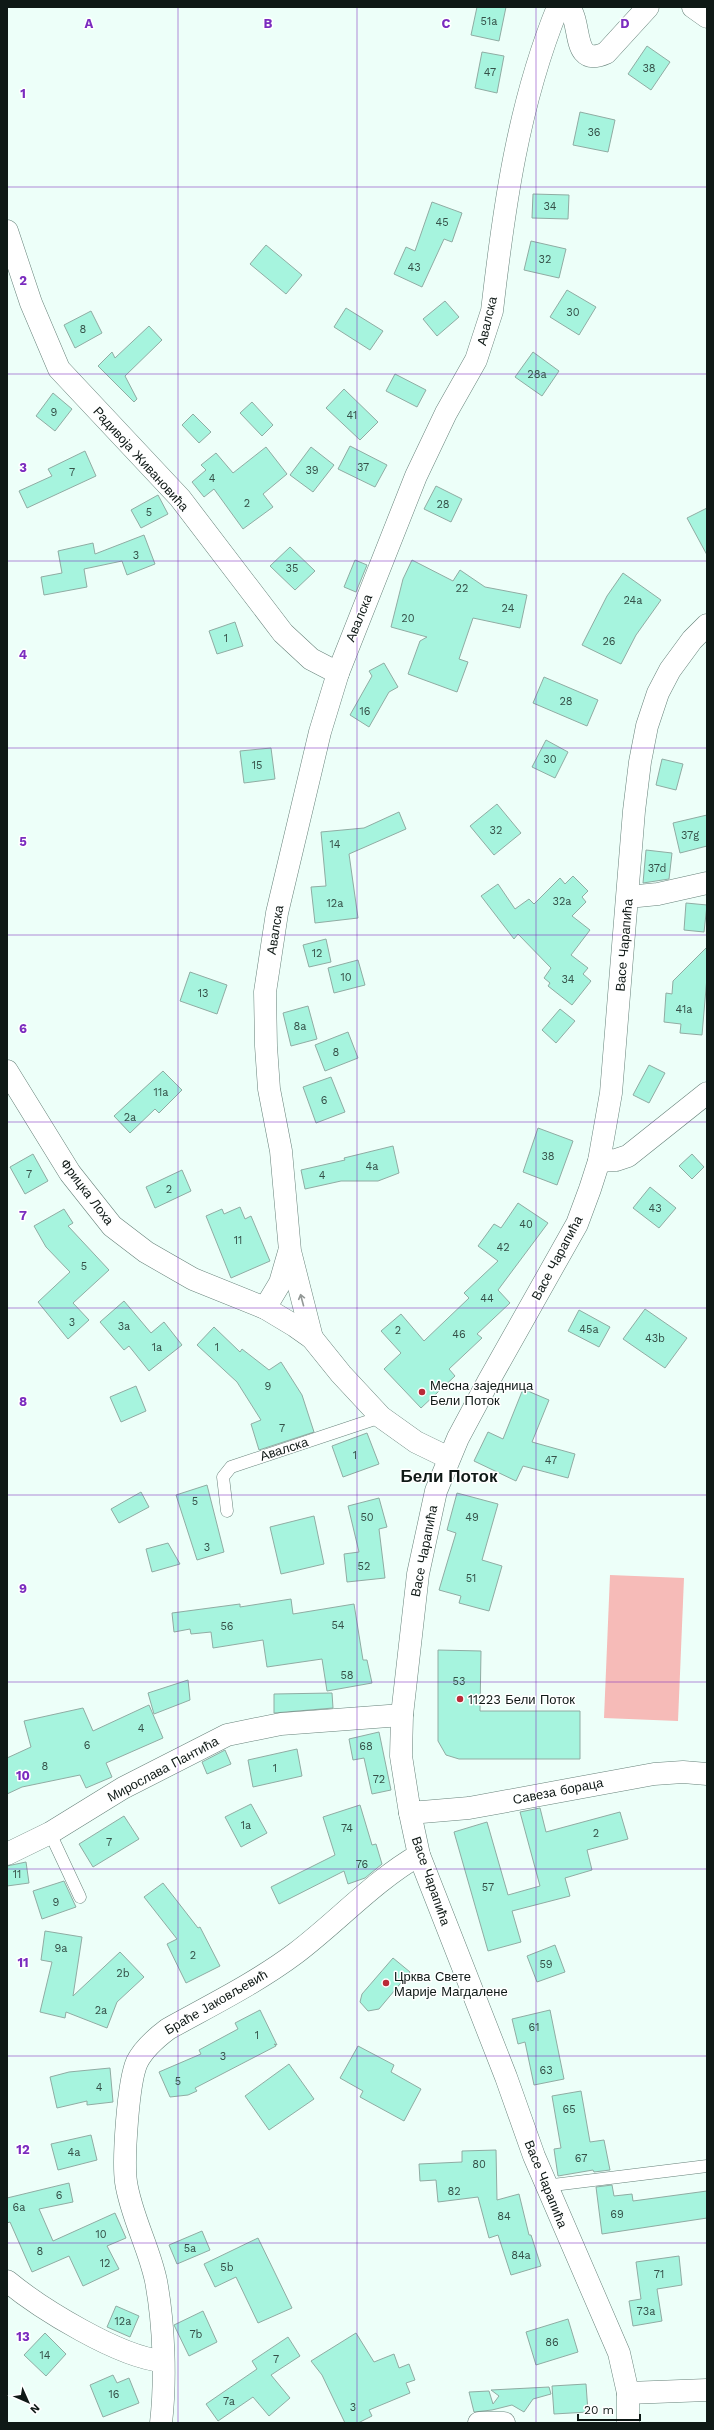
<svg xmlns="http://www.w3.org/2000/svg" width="714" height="2430" font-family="'Work Sans',sans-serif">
	<rect width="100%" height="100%" fill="#edfff9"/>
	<polygon fill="#f6bbb8" points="610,1575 684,1578 678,1721 604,1718"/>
	<g fill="#a6f4de" stroke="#90aca3">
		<polygon points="477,7 506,7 499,41 471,35"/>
		<polygon points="647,46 670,62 651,90 628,74"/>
		<polygon points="482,52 504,56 497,93 475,88"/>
		<polygon points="580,112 615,120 608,152 573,145"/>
		<polygon points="533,194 569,195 568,219 532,218"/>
		<polygon points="432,202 462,213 452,242 444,239 422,287 394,274 406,247 415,251"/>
		<polygon points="531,241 566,249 559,278 524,270"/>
		<polygon points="266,245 302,275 286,294 250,264"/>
		<polygon points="567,290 596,307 579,335 550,317"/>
		<polygon points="445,301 459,317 437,336 423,319"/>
		<polygon points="346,308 383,331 370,350 334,327"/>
		<polygon points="91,311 102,333 75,348 64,325"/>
		<polygon points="149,326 162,340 125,376 137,399 134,402 98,366 112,352 115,358"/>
		<polygon points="533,352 559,371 542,396 515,377"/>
		<polygon points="395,374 426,390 417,407 386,391"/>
		<polygon points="344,389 378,422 360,440 326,408"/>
		<polygon points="53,393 72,409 55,431 36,416"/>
		<polygon points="252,402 273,425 262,436 240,413"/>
		<polygon points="193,414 211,432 199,443 182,425"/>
		<polygon points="350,446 387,465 375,487 338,469"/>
		<polygon points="266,447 287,474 263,494 273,507 243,529 214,489 204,497 192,482 206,470 201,465 216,453 233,473"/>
		<polygon points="311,447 334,465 313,492 290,475"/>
		<polygon points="85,451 96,476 27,508 19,491 52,476 48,469"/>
		<polygon points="436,486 462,499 451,522 424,509"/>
		<polygon points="158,495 168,514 141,528 131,510"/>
		<polygon points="707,508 707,555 687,518"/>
		<polygon points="144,535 155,564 127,575 122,561 84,569 87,587 44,595 41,577 62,573 58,551 93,543 95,554"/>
		<polygon points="290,547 315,571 295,590 270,566"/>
		<polygon points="355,560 367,565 356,592 344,587"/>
		<polygon points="412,560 453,581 460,570 485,587 527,595 520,628 473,618 459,659 468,662 457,692 408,674 420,641 427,637 391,627 403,579"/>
		<polygon points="623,573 661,600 636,635 621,664 582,645 607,596"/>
		<polygon points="235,622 243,646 217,654 209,631"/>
		<polygon points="384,663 398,687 389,692 369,727 350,715 372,676 369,671"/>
		<polygon points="544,677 598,700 587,726 533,703"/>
		<polygon points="546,740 568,752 555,778 532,767"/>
		<polygon points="271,748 275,779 244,783 240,751"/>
		<polygon points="662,759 683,764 676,790 656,785"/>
		<polygon points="497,804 521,833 494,855 470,826"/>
		<polygon points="399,812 406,829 349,854 358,918 315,923 311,887 326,886 321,832 364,828"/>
		<polygon points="707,815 707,846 680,853 673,823"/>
		<polygon points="646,850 672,853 669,879 643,883"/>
		<polygon points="573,876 588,891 582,897 586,902 572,916 590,930 571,955 588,968 583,974 591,981 572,1005 548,986 550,983 544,978 551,968 518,934 514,939 481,896 498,884 515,909 529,899 534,904 560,878 565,884"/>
		<polygon points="686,903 707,905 704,932 684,930"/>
		<polygon points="326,939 331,962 309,967 303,945"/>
		<polygon points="707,947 707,977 702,1035 680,1033 681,1024 664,1022 666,993 672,994 673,981"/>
		<polygon points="358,960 365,985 334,993 328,968"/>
		<polygon points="190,972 227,985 217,1014 180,1001"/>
		<polygon points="308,1006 317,1039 291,1046 283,1013"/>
		<polygon points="560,1009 575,1021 556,1043 542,1030"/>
		<polygon points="348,1032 358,1058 325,1071 315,1045"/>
		<polygon points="649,1065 665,1073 649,1103 633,1095"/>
		<polygon points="163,1071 182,1090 159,1113 155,1109 130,1133 114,1116"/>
		<polygon points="331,1077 345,1112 316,1123 303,1087"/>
		<polygon points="538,1128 573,1141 557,1185 523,1172"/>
		<polygon points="393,1146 399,1173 378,1181 341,1181 305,1189 301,1170 345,1160 344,1158"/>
		<polygon points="33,1154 48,1181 25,1194 10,1167"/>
		<polygon points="692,1154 704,1167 692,1179 679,1166"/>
		<polygon points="182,1170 191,1191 155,1208 146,1187"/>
		<polygon points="650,1187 676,1208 659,1228 633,1208"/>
		<polygon points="518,1203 548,1223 498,1290 510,1303 477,1334 482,1338 449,1369 455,1376 421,1408 384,1369 401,1353 381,1331 401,1314 424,1341 469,1298 464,1293 498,1261 478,1246 494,1224 501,1228"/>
		<polygon points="240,1207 245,1219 251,1216 270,1261 231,1278 206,1216 222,1209 224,1214"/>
		<polygon points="64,1209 73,1223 68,1226 109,1270 73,1303 89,1320 68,1339 38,1302 70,1272 46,1247 34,1226"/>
		<polygon points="124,1301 151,1333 164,1322 182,1345 149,1371 129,1346 124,1350 100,1322"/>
		<polygon points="645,1309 687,1338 665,1368 623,1339"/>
		<polygon points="579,1310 610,1327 599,1347 568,1331"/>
		<polygon points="214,1327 240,1352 242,1349 269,1370 281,1362 302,1395 314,1432 259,1450 251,1424 261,1420 237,1382 197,1345"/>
		<polygon points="136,1386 146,1411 121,1422 110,1397"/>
		<polygon points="523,1389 549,1400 532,1442 575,1454 568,1478 523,1466 516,1481 474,1461 488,1432 503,1439"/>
		<polygon points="367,1433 379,1464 343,1477 332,1446"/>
		<polygon points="207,1485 224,1552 197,1560 176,1495"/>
		<polygon points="141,1492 149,1507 119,1523 111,1509"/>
		<polygon points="457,1493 498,1504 482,1560 502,1566 489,1611 459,1603 461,1596 439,1590 456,1533 447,1530"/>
		<polygon points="379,1498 387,1527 379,1529 385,1578 347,1582 344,1554 359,1552 348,1506"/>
		<polygon points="314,1516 324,1564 281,1574 270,1527"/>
		<polygon points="168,1543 180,1564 152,1572 146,1549"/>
		<polygon points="291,1599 293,1614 354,1604 363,1660 367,1660 372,1683 327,1691 322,1659 267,1667 263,1640 213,1648 211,1632 191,1634 190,1629 174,1632 172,1613 240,1604 240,1607"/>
		<polygon points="438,1650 481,1651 480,1711 580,1711 580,1759 459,1759 446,1755 438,1741"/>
		<polygon points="188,1680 190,1700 154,1714 148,1693"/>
		<polygon points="332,1693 333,1708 274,1713 274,1694"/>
		<polygon points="149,1705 163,1738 106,1763 112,1777 86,1788 80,1775 22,1787 7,1794 7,1758 31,1747 24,1721 83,1708 93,1731"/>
		<polygon points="379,1732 391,1790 372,1794 364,1758 353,1760 349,1739"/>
		<polygon points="297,1749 302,1776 253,1787 248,1760"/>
		<polygon points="225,1750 231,1764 207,1774 202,1762"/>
		<polygon points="251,1804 267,1833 241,1847 225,1817"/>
		<polygon points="360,1805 372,1845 376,1844 382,1864 365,1878 348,1884 344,1871 279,1904 271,1887 335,1855 323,1817"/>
		<polygon points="540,1808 546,1832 620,1812 628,1839 587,1850 592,1870 565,1878 570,1896 512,1911 521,1942 488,1951 454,1832 487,1822 508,1895 540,1886 520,1812"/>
		<polygon points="124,1816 139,1839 93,1867 79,1844"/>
		<polygon points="26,1862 29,1883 7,1886 7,1866"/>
		<polygon points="64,1881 76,1907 42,1919 33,1891"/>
		<polygon points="163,1883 198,1928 200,1927 220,1966 186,1983 167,1944 177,1939 144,1897"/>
		<polygon points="45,1931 82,1937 73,1996 120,1952 144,1977 117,2002 107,2028 66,2012 65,2018 40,2012 52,1962 41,1960"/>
		<polygon points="555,1945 565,1972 537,1982 527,1956"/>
		<polygon points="393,1958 410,1972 379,2009 368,2011 360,2002 362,1994"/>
		<polygon points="260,2010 277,2045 274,2044 276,2046 195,2088 197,2091 188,2095 170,2097 159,2072 201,2054 199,2050 238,2029 235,2023"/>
		<polygon points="550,2010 564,2079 534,2085 525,2042 518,2044 512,2019"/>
		<polygon points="358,2046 394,2065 391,2072 421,2089 404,2121 360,2097 363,2091 340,2078"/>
		<polygon points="289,2064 314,2099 269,2130 245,2096"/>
		<polygon points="110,2068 113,2102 87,2105 87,2101 57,2108 50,2077 69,2072"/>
		<polygon points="581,2091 590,2142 604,2140 610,2170 594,2172 593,2170 558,2176 554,2149 561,2148 552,2096"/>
		<polygon points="91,2135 97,2160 58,2170 51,2144"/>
		<polygon points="496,2150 497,2200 519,2194 529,2235 531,2235 541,2266 511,2275 498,2235 489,2238 478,2197 438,2202 436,2180 420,2181 419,2164 462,2162 462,2151"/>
		<polygon points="69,2183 73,2202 39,2209 53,2241 115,2213 126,2238 107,2246 119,2269 83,2286 69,2256 32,2272 10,2222 7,2223 7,2198"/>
		<polygon points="612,2185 614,2196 632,2194 633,2201 707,2191 707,2218 602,2234 596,2187"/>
		<polygon points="202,2231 210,2250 177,2264 169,2245"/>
		<polygon points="258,2238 292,2308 258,2323 236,2277 215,2287 204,2264"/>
		<polygon points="679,2256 682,2285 657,2289 662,2321 633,2326 629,2301 641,2299 636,2262"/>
		<polygon points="116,2306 139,2316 130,2337 107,2327"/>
		<polygon points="203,2311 217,2342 189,2356 174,2325"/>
		<polygon points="568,2319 578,2352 536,2365 526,2332"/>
		<polygon points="45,2333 66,2354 46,2376 24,2355"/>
		<polygon points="356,2333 374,2362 394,2354 399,2368 409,2364 415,2380 406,2383 410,2393 369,2410 372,2416 358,2423 345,2423 322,2375 311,2361"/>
		<polygon points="288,2337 300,2356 271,2375 290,2398 269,2416 253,2397 218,2421 206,2404 257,2369 252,2361"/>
		<polygon points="113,2375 117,2383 129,2378 139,2403 103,2417 90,2385"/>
		<polygon points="586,2384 588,2412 554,2414 552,2386"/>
		<polygon points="549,2387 551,2394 533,2399 524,2412 512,2405 492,2410 474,2412 469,2392 489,2391 493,2404 499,2396 491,2390"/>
	</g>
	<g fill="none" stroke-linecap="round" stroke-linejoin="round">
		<defs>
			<g id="service">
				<polyline points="227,1511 223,1477 231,1467 381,1417"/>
				<polyline points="50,1833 80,1897"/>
				<polyline points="545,2186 707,2166"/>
			</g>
			<g id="minor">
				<path d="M568,7C583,21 570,69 606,53L648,7"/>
				<polyline points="693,7 707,17"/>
				<polyline points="7,231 31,303 59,369 180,498 283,633 311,659 338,673"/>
				<polyline points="628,897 658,894 707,883"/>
				<polyline points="599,1161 616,1160 628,1156 707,1093"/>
				<polyline points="265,1308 280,1283 289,1252"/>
				<path d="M312,1338L290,1251L281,1151L269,1089L266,1046L265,992L277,913L320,732L338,673L416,476L446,413L476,360L492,311C504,207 518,105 558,7"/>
				<polyline points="410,1813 419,1855 506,2077 534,2156 619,2353 628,2393 628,2423"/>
				<polyline points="7,1854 50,1833 123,1788 227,1735 281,1724 402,1715"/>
				<path d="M7,2281C41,2309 119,2357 162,2361"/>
				<polyline points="628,2393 707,2390"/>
				<path d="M161,2423C166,2380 164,2324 156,2281C149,2247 131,2216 126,2182C123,2160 128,2082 137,2062C144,2048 156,2038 168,2029C211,2005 256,1983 296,1953C338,1921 374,1881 419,1855"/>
				<polyline points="479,2423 504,2423"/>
			</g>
			<g id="tertiary">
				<polyline points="707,625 692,640 670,670 658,693 647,726 640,762 634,811 611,1093 599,1161 590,1189 577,1224 488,1382 458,1438 436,1491 418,1574 402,1715 401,1756 410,1813 469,1808 654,1774 683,1772 707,1774"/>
				<polyline points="7,1071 70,1173 112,1226 146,1252 193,1279 265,1308 295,1326 312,1338 341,1374 381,1417 416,1442 449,1458"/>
			</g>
		</defs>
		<use href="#service" stroke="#67827a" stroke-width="13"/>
		<use href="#minor" stroke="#67827a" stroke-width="23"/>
		<use href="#tertiary" stroke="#67827a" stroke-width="23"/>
		<use href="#service" stroke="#fff" stroke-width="12"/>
		<use href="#minor" stroke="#fff" stroke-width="22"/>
		<use href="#tertiary" stroke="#fff" stroke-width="22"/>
	</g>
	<defs><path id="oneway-shaft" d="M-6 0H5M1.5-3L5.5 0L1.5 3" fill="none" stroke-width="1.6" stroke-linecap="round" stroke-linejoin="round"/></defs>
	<use stroke="#939896" href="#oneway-shaft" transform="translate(302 1300) rotate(-105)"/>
	<path fill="none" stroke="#7b2cbf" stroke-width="1" stroke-opacity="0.55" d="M178,7V2423M357,7V2423M536,7V2423M7,187H707M7,374H707M7,561H707M7,748H707M7,935H707M7,1122H707M7,1308H707M7,1495H707M7,1682H707M7,1869H707M7,2056H707M7,2243H707"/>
	<g fill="#ba2a37" stroke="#fff" stroke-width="1.5">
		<circle cx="422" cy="1392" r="4"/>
		<circle cx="460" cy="1699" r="4"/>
		<circle cx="386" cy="1983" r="4"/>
	</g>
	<g text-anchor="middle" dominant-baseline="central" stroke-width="3" stroke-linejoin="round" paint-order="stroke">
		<g font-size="11" fill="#355048">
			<text x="489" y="21">51a</text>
			<text x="649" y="68">38</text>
			<text x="490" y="72">47</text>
			<text x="594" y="132">36</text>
			<text x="550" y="206">34</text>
			<text x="442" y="222">45</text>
			<text x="545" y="259">32</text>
			<text x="414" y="267">43</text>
			<text x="573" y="312">30</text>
			<text x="83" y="329">8</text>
			<text x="537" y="374">28a</text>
			<text x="54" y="412">9</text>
			<text x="352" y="415">41</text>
			<text x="363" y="467">37</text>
			<text x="312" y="470">39</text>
			<text x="72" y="472">7</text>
			<text x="212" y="478">4</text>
			<text x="247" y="503">2</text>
			<text x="443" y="504">28</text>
			<text x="149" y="512">5</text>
			<text x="136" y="555">3</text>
			<text x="292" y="568">35</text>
			<text x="462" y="588">22</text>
			<text x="633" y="600">24a</text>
			<text x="508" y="608">24</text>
			<text x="408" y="618">20</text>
			<text x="226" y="638">1</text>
			<text x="609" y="641">26</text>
			<text x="566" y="701">28</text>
			<text x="365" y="711">16</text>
			<text x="550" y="759">30</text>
			<text x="257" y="765">15</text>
			<text x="496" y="830">32</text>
			<text x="690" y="835">37g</text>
			<text x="335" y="844">14</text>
			<text x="657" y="868">37d</text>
			<text x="562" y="901">32a</text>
			<text x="335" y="903">12a</text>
			<text x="317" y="953">12</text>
			<text x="346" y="977">10</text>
			<text x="568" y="979">34</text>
			<text x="203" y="993">13</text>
			<text x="684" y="1009">41a</text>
			<text x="300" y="1026">8a</text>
			<text x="336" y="1052">8</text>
			<text x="161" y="1092">11a</text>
			<text x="324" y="1100">6</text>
			<text x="130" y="1117">2a</text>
			<text x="548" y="1156">38</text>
			<text x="372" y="1166">4a</text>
			<text x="29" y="1174">7</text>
			<text x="322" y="1175">4</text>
			<text x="169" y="1189">2</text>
			<text x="655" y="1208">43</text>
			<text x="526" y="1224">40</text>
			<text x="238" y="1240">11</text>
			<text x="503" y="1247">42</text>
			<text x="84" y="1266">5</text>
			<text x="487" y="1298">44</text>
			<text x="72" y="1322">3</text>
			<text x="124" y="1326">3a</text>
			<text x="589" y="1329">45a</text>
			<text x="398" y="1330">2</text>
			<text x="459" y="1334">46</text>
			<text x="655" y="1338">43b</text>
			<text x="157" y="1347">1a</text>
			<text x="217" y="1347">1</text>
			<text x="268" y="1386">9</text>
			<text x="282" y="1428">7</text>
			<text x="355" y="1455">1</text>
			<text x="551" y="1460">47</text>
			<text x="195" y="1501">5</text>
			<text x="367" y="1517">50</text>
			<text x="472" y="1517">49</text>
			<text x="207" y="1547">3</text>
			<text x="364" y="1566">52</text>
			<text x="471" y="1578">51</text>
			<text x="338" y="1625">54</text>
			<text x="227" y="1626">56</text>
			<text x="347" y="1675">58</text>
			<text x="459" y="1681">53</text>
			<text x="141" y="1728">4</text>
			<text x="87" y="1745">6</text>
			<text x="366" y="1746">68</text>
			<text x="45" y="1766">8</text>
			<text x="275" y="1768">1</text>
			<text x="379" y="1779">72</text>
			<text x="246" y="1825">1a</text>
			<text x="347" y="1828">74</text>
			<text x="596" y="1833">2</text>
			<text x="109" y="1842">7</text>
			<text x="362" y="1864">76</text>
			<text x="17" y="1874">11</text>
			<text x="488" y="1887">57</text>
			<text x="56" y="1902">9</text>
			<text x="61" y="1948">9a</text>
			<text x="193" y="1955">2</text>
			<text x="546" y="1964">59</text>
			<text x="123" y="1973">2b</text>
			<text x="101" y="2010">2a</text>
			<text x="534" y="2027">61</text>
			<text x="257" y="2035">1</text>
			<text x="223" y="2056">3</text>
			<text x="546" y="2070">63</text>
			<text x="178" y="2081">5</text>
			<text x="99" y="2087">4</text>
			<text x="569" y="2109">65</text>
			<text x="74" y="2152">4a</text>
			<text x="581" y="2158">67</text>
			<text x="479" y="2164">80</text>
			<text x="454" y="2191">82</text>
			<text x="59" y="2195">6</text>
			<text x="19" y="2207">6a</text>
			<text x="617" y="2214">69</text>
			<text x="504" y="2216">84</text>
			<text x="101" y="2234">10</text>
			<text x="190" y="2248">5a</text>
			<text x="40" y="2251">8</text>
			<text x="521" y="2255">84a</text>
			<text x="105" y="2263">12</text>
			<text x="227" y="2267">5b</text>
			<text x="659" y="2274">71</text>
			<text x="646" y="2311">73a</text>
			<text x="123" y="2321">12a</text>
			<text x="196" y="2334">7b</text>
			<text x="552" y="2342">86</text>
			<text x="45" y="2355">14</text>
			<text x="276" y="2359">7</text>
			<text x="114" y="2394">16</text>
			<text x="229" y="2401">7a</text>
			<text x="353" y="2407">3</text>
		</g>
		<g font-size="13" fill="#0f1916" stroke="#fff">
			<text transform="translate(487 321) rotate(-77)">Авалска</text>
			<text transform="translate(141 459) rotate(48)">Радивоја Живановића</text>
			<text transform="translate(359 618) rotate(-68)">Авалска</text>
			<text transform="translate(275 930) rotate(-81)">Авалска</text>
			<text transform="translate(624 945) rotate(-85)">Васе Чарапића</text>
			<text transform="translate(87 1192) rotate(53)">Фрицка Лоха</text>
			<text transform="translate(557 1258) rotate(-62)">Васе Чарапића</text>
			<text transform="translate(284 1449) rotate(-18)">Авалска</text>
			<text transform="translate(424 1551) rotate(-79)">Васе Чарапића</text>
			<text transform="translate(163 1769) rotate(-28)">Мирослава Пантића</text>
			<text transform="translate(558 1791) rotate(-11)">Савеза бораца</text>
			<text transform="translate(431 1881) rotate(71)">Васе Чарапића</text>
			<text transform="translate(216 2002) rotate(-30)">Браће Јаковљевић</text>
			<text transform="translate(546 2184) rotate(68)">Васе Чарапића</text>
		</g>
		<g font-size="13" fill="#0f1916" stroke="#fff" text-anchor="start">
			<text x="430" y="1385">Месна заједница<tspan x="430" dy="15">Бели Поток</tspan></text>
			<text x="468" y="1699">11223 Бели Поток</text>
			<text x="394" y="1976">Црква Свете<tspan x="394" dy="15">Марије Магдалене</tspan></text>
		</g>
		<g font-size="17" font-weight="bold" fill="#0f1916" stroke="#fff">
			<text x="449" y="1476">Бели Поток</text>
		</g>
	</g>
	<g font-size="13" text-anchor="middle" font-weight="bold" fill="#7b2cbf" stroke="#fff" stroke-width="3" stroke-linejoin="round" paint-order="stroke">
		<text x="89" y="28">A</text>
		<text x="268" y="28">B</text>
		<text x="446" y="28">C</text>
		<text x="625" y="28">D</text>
		<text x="23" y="98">1</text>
		<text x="23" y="285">2</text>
		<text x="23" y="472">3</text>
		<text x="23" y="659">4</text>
		<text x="23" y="846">5</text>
		<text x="23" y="1033">6</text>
		<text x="23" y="1220">7</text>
		<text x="23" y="1406">8</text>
		<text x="23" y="1593">9</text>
		<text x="23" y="1780">10</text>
		<text x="23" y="1967">11</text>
		<text x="23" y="2154">12</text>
		<text x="23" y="2341">13</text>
	</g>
	<rect width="714" height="2430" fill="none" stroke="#0f1916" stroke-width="16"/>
	<g transform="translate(28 2402) rotate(135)" stroke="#ffffff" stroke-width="3" paint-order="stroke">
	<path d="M0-3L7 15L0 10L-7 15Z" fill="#0f1916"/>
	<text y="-6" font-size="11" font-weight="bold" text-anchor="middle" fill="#0f1916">N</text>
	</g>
	<path d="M578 2414v6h62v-6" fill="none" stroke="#0f1916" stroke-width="2"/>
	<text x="584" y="2414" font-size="12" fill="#0f1916" stroke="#ffffff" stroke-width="3" paint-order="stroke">20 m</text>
</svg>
